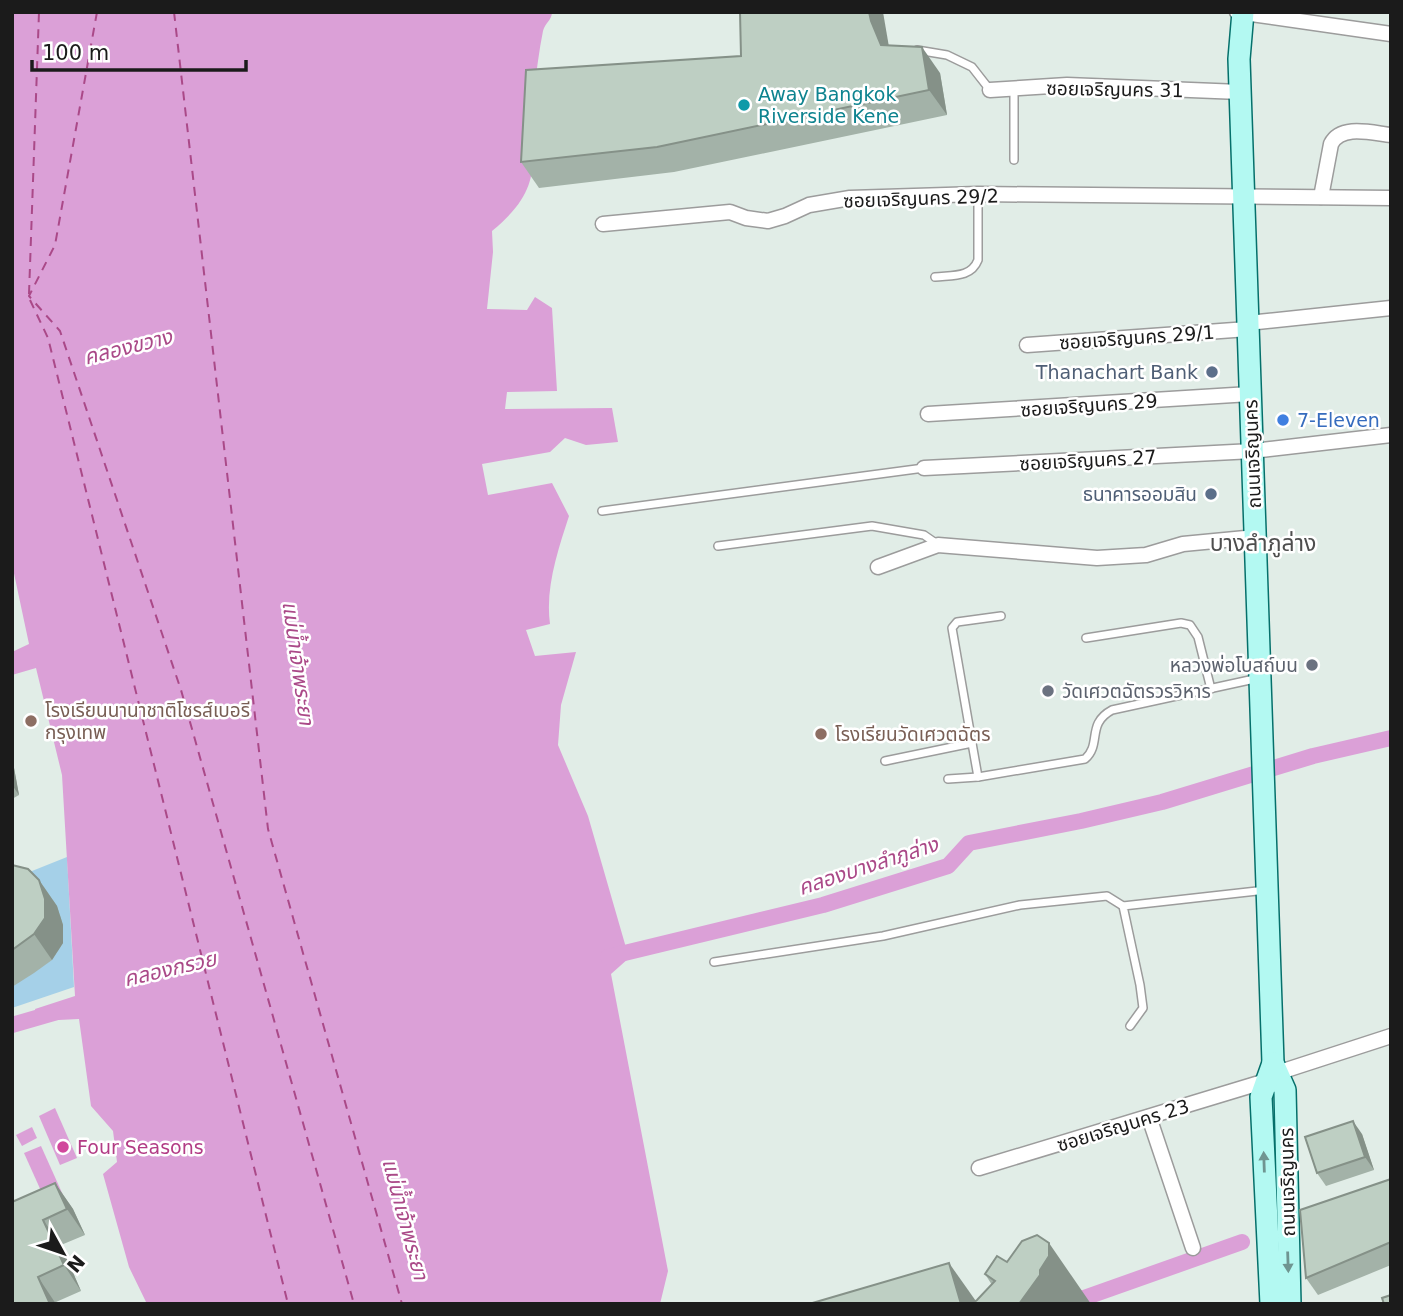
<svg xmlns="http://www.w3.org/2000/svg" width="1403" height="1316" font-family="'DejaVu Sans','Noto Sans Thai',sans-serif">
	<rect width="100%" height="100%" fill="#e1ede7"/>
	<polygon fill="#a5d0e8" points="67,857 74,987 12,1008 12,879"/>
	<g fill="#dba0d7">
		<path d="M12,12H552C552,20 545,23 543,31C539,50 537,70 534,89C524,154 554,180 492,231L493,252L487,309L527,310L535,297L552,308L557,391L507,392L505,409L612,408L618,442L586,445L565,438L550,452L482,464L488,495L552,483L569,516C558,550 545,588 550,624L526,630L535,656L576,652L561,705L558,745L588,816L629,958L611,974L668,1271L660,1304H147L129,1267L103,1174L117,1162L113,1131L91,1106L79,1019L38,1021L35,1009L75,996L62,775L36,668L12,675V652L29,644L12,564Z"/>
		<polygon points="55,1108 77,1158 60,1165 39,1116"/>
		<polygon points="32,1127 37,1138 22,1146 16,1135"/>
		<polygon points="41,1146 63,1195 46,1202 24,1153"/>
	</g>
	<g fill="none" stroke-linecap="round" stroke-linejoin="round">
		<g stroke="#dba0d7" stroke-width="16">
			<polyline points="608,957 823,905 948,866 969,843 1081,821 1162,802 1313,756 1391,738"/>
			<polyline points="12,1025 57,1012"/>
			<polyline points="1067,1304 1242,1242"/>
		</g>
		<g stroke="#aa4988" stroke-width="2" stroke-dasharray="9 7" stroke-linecap="butt">
			<polyline points="97,12 55,245 29,296 60,331 181,690 354,1304"/>
			<polyline points="174,12 268,829 402,1304"/>
			<polyline points="29,294 39,12"/>
			<polyline points="30,300 48,338 288,1304"/>
		</g>
		<defs>
			<g id="service">
				<polyline points="917,50 947,55 972,67 990,90"/>
				<polyline points="1014,89 1014,160"/>
				<path d="M935,277C952,275 971,278 978,260V194"/>
				<polyline points="602,511 924,468"/>
				<polyline points="718,546 872,526 924,535 937,544"/>
				<polyline points="1086,638 1181,623 1190,625 1198,637 1211,689"/>
				<polyline points="972,743 952,628 957,622 1001,616"/>
				<polyline points="885,761 972,743 978,777"/>
				<path d="M948,779L978,777L1085,759C1102,744 1086,724 1112,710L1259,678"/>
				<polyline points="714,962 883,936 1020,905 1107,896 1123,906"/>
				<polyline points="1130,1026 1143,1008 1140,985 1123,906 1266,890"/>
			</g>
			<g id="minor">
				<polyline points="1237,12 1391,34"/>
				<polyline points="990,90 1067,85 1240,92"/>
				<path d="M1321,197L1331,144C1341,124 1372,133 1391,135"/>
				<polyline points="603,224 730,212 746,218 768,221 785,216 809,205 850,198 978,194 1391,198"/>
				<polyline points="1248,323 1391,308"/>
				<polyline points="1027,345 1248,329"/>
				<polyline points="928,414 1250,394"/>
				<polyline points="924,468 1253,451 1391,435"/>
				<polyline points="878,567 938,545 1097,558 1146,555 1183,544 1256,537"/>
				<polyline points="1277,1073 1391,1036"/>
				<polyline points="1149,1117 1193,1248"/>
				<polyline points="979,1168 1266,1081"/>
			</g>
			<g id="secondary">
				<polyline points="1243,12 1239,59 1273,1063 1285,1090 1290,1304"/>
				<polyline points="1271,1304 1261,1097 1273,1063"/>
			</g>
		</defs>
		<use href="#service" stroke="#9c9c9c" stroke-width="10"/>
		<use href="#minor" stroke="#9c9c9c" stroke-width="17"/>
		<use href="#secondary" stroke="#05706b" stroke-width="24"/>
		<use href="#service" stroke="#fff" stroke-width="7"/>
		<use href="#minor" stroke="#fff" stroke-width="14"/>
		<use href="#secondary" stroke="#b3f9f2" stroke-width="21"/>
	</g>
	<g fill="#a3b2a8">
		<polygon points="940,73 947,115 674,172 539,188 521,162"/>
		<polygon points="12,757 19,795 12,799"/>
		<polygon points="12,865 39,880 57,906 63,925 63,943 52,960 34,973 12,987"/>
		<polygon points="1362,1134 1374,1170 1326,1186 1317,1173"/>
		<polygon points="1391,1179 1391,1265 1318,1295 1306,1278"/>
		<polygon points="55,1183 73,1209 85,1235 61,1245 81,1291 56,1302 56,1304 12,1304"/>
		<polygon points="1007,1262 1091,1304 976,1301 992,1285 985,1274"/>
	</g>
	<g fill="#859188">
		<polygon points="869,12 883,12 889,47 881,45 871,21"/>
		<polygon points="922,47 940,73 947,115 929,90"/>
		<polygon points="12,757 19,795 12,785"/>
		<polygon points="39,880 57,906 63,925 63,943 52,960 34,934"/>
		<polygon points="1353,1121 1362,1134 1374,1170 1365,1157"/>
		<polygon points="55,1183 73,1209 85,1235 67,1209"/>
		<polygon points="43,1220 61,1245 81,1291 64,1265"/>
		<polygon points="1049,1243 1091,1304 1019,1304"/>
		<polygon points="949,1263 978,1304 961,1304"/>
		<polygon points="38,1277 56,1304 50,1304"/>
	</g>
	<g fill="#becfc3" stroke="#859188" stroke-width="2">
		<polygon points="740,12 869,12 871,21 881,45 922,47 929,90 657,147 521,162 526,70 741,56"/>
		<polygon points="12,865 28,869 39,880 45,899 45,918 34,934 12,950"/>
		<polygon points="1353,1121 1365,1157 1317,1173 1305,1137"/>
		<polygon points="1391,1179 1391,1242 1306,1278 1300,1210"/>
		<polygon points="55,1183 67,1209 43,1220 64,1265 38,1277 50,1304 12,1304 12,1202"/>
		<polygon points="1037,1235 1049,1243 1049,1256 1040,1270 1040,1275 1019,1304 972,1304 977,1300 995,1281 985,1274 997,1256 1007,1262 1022,1241"/>
		<polygon points="949,1263 961,1304 809,1304"/>
		<polygon points="1391,1295 1391,1304 1384,1304 1382,1298"/>
	</g>
	<defs><path id="oneway-solid" d="M-6-.8H1V-3.2L6.5 0L1 3.2V.8H-6Z" transform="scale(1.75)"/></defs>
	<g fill="#6f9591">
		<use href="#oneway-solid" transform="translate(1264 1162) rotate(-92)"/>
		<use href="#oneway-solid" transform="translate(1288 1262) rotate(88)"/>
	</g>
	<circle fill="#0f9aa8" stroke="#fff" stroke-width="2.5" cx="744" cy="105" r="7"/>
	<g fill="#5c6f8a" stroke="#fff" stroke-width="2.5">
		<circle cx="1212" cy="372" r="7"/>
		<circle cx="1211" cy="494" r="7"/>
	</g>
	<circle fill="#3f7fe0" stroke="#fff" stroke-width="2.5" cx="1283" cy="420" r="7"/>
	<g fill="#6b7280" stroke="#fff" stroke-width="2.5">
		<circle cx="1312" cy="665" r="7"/>
		<circle cx="1048" cy="691" r="7"/>
	</g>
	<g fill="#8d6e63" stroke="#fff" stroke-width="2.5">
		<circle cx="31" cy="721" r="7"/>
		<circle cx="821" cy="734" r="7"/>
	</g>
	<circle fill="#d1479c" stroke="#fff" stroke-width="2.5" cx="63" cy="1147" r="7"/>
	<g text-anchor="middle" dominant-baseline="central" stroke-width="5" stroke-linejoin="round" paint-order="stroke">
		<g font-size="19" fill="#1b1b1b" stroke="#fff">
			<text transform="translate(1115 89) rotate(1)">ซอยเจริญนคร 31</text>
			<text transform="translate(921 198) rotate(-2)">ซอยเจริญนคร 29/2</text>
			<text transform="translate(1137 337) rotate(-4)">ซอยเจริญนคร 29/1</text>
			<text transform="translate(1089 405) rotate(-4)">ซอยเจริญนคร 29</text>
			<text transform="translate(1252 454) rotate(-92)">ถนนเจริญนคร</text>
			<text transform="translate(1088 460) rotate(-3)">ซอยเจริญนคร 27</text>
			<text transform="translate(1123 1125) rotate(-17)">ซอยเจริญนคร 23</text>
			<text transform="translate(1287 1182) rotate(-91)">ถนนเจริญนคร</text>
		</g>
		<g font-size="19" fill="#0d838f" stroke="#fff" text-anchor="start">
			<text x="758" y="94">Away Bangkok<tspan x="758" dy="22">Riverside Kene</tspan></text>
		</g>
		<g font-size="19" fill="#4e5e75" stroke="#fff" text-anchor="end">
			<text x="1198" y="372">Thanachart Bank</text>
			<text x="1197" y="494">ธนาคารออมสิน</text>
		</g>
		<g font-size="19" fill="#366cbe" stroke="#fff" text-anchor="start">
			<text x="1297" y="420">7-Eleven</text>
		</g>
		<g font-size="19" fill="#5b616d" stroke="#fff" text-anchor="end">
			<text x="1298" y="665">หลวงพ่อโบสถ์บน</text>
			<text x="1062" y="691" text-anchor="start">วัดเศวตฉัตรวรวิหาร</text>
		</g>
		<g font-size="19" fill="#785e54" stroke="#fff" text-anchor="start">
			<text x="45" y="710">โรงเรียนนานาชาติโชรส์เบอรี<tspan x="45" dy="22">กรุงเทพ</tspan></text>
			<text x="835" y="734">โรงเรียนวัดเศวตฉัตร</text>
		</g>
		<g font-size="19" fill="#b23c85" stroke="#fff" text-anchor="start">
			<text x="77" y="1147">Four Seasons</text>
		</g>
		<g font-size="21" font-style="italic" fill="#aa4988" stroke="#fff">
			<text transform="translate(128 347) rotate(-14)">คลองขวาง</text>
			<text transform="translate(298 663) rotate(82)">แม่น้ำเจ้าพระยา</text>
			<text transform="translate(868 866) rotate(-18)">คลองบางลำภูล่าง</text>
			<text transform="translate(170 969) rotate(-13)">คลองกรวย</text>
			<text transform="translate(405 1219) rotate(75)">แม่น้ำเจ้าพระยา</text>
		</g>
		<g font-size="23" fill="#4e4e4e" stroke="#fff">
			<text x="1263" y="543">บางลำภูล่าง</text>
		</g>
	</g>
	<rect width="1403" height="1316" fill="none" stroke="#1b1b1b" stroke-width="28"/>
	<g transform="translate(63 1253) rotate(130)" stroke="#ffffff" stroke-width="5" paint-order="stroke">
	<path d="M0-5L12 26L0 18L-12 26Z" fill="#1b1b1b"/>
	<text y="-10" font-size="19" font-weight="bold" text-anchor="middle" fill="#1b1b1b">N</text>
	</g>
	<path d="M32 60v10h214v-10" fill="none" stroke="#1b1b1b" stroke-width="3.5"/>
	<text x="42" y="60" font-size="21" fill="#1b1b1b" stroke="#ffffff" stroke-width="5" paint-order="stroke">100 m</text>
</svg>
